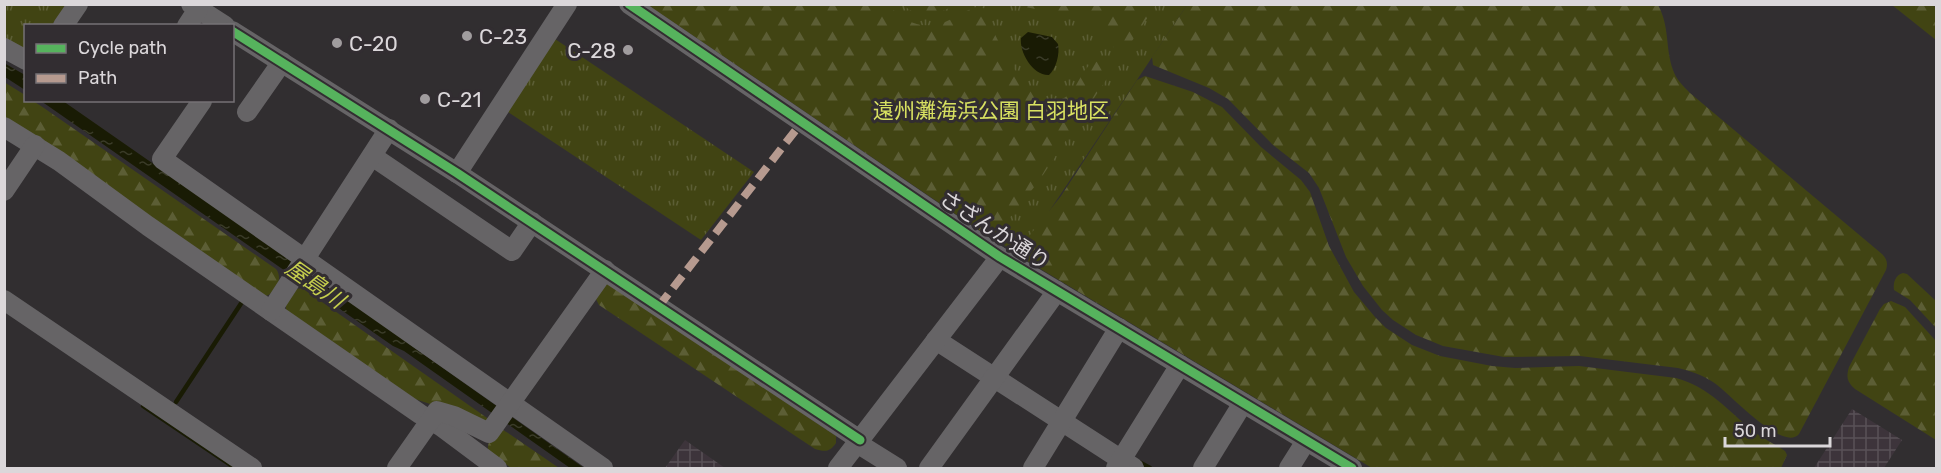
<svg xmlns="http://www.w3.org/2000/svg" width="1941" height="473" font-family="Rubik,'Noto Sans JP',sans-serif">
	<defs>
		<pattern id="industrial-grid" width="8" height="8" patternUnits="userSpaceOnUse" patternTransform="scale(1.5)"><rect width="8" height="8" fill="#3d343b"/><path d="M0 4h8M4 0v8" fill="none" stroke="#585157"/></pattern>
		<pattern id="grass-tufts" width="24" height="20" patternUnits="userSpaceOnUse" patternTransform="scale(1.5)"><rect width="24" height="20" fill="#414413"/><path d="M3 7l-1-3M5 7V3M7 7l1-3M15 17l-1-3M17 17v-4M19 17l1-3" fill="none" stroke="#5c5e35"/></pattern>
		<pattern id="forest-firs" width="22" height="20" patternUnits="userSpaceOnUse" patternTransform="scale(1.5)"><rect width="22" height="20" fill="#414413"/><path d="M5 1l3.5 6h-7zM16 11l3.5 6h-7z" fill="#5c5e35"/></pattern>
		<pattern id="water-ripples" width="26" height="14" patternUnits="userSpaceOnUse" patternTransform="scale(1.5)"><rect width="26" height="14" fill="#191b04"/><path d="M2 4q2-2 4 0t4 0M15 11q2-2 4 0t4 0" fill="none" stroke="#3a3b28"/></pattern>
	</defs>
	<rect width="100%" height="100%" fill="#312e30"/>
	<g fill="url(#industrial-grid)">
		<polygon points="1852,409 1902,440 1884,468 1814,468"/>
		<polygon points="685,440 725,468 665,468"/>
	</g>
	<g fill="url(#grass-tufts)">
		<polygon points="5,5 66,5 52,25 26,26 25,54 5,42"/>
		<polygon points="648,5 1187,5 1050,210 1023,256 1029,262"/>
		<polygon points="552,37 754,172 701,240 505,110"/>
	</g>
	<g fill="url(#forest-firs)">
		<path d="M648,5H889C903,22 923,31 945,22C957,17 967,9 980,6L988,11C989,15 989,20 991,25C996,39 1016,74 1026,86C1031,92 1041,99 1050,100C1077,104 1077,71 1093,63C1104,57 1110,68 1108,77L1039,181L999,231C994,235 989,234 982,232Z"/>
		<path d="M903,5H955C937,15 920,20 903,5Z"/>
		<polygon points="1016,5 1069,5 1070,11 1068,14 1064,15"/>
		<polygon points="1076,5 1076,4 1156,5 1128,47 1123,50 1117,50 1111,45 1098,27 1080,13"/>
		<path d="M1187,5H1658C1670,27 1665,47 1673,70C1676,79 1683,86 1690,93L1882,254C1887,259 1888,263 1886,270L1799,434C1782,453 1729,392 1713,382C1702,375 1691,371 1678,368L1580,356L1504,357L1443,346L1416,335L1393,320L1382,310L1363,286L1346,257L1319,188L1309,173L1273,145L1228,99L1209,88L1153,65L1152,57Z"/>
		<polygon points="1892,5 1933,5 1936,8 1936,40"/>
		<path d="M1145,76L1193,92L1222,107L1261,147L1301,180L1310,192L1329,246L1354,292L1375,317L1386,328L1412,345L1440,356L1492,366L1515,368L1579,366L1676,378C1711,388 1727,410 1753,431C1763,439 1775,444 1785,451L1787,455L1781,468H1372L1029,262L1023,256L1022,248L1026,240L1061,196L1137,80Z"/>
		<path d="M4,82L25,95L26,100L33,101L41,106L276,269C283,278 277,292 266,296L5,118Z"/>
		<path d="M1903,273L1907,274L1936,301V328L1910,300L1894,290C1893,283 1895,275 1903,273Z"/>
		<path d="M609,283L836,436V443C830,452 825,452 815,449L599,305L595,297L605,284Z"/>
		<polygon points="302,288 490,420 491,424 415,399 286,310 286,305 297,289"/>
		<path d="M1891,301L1905,307L1936,341V440L1855,389C1847,382 1846,377 1849,367L1880,309L1884,304Z"/>
		<path d="M503,430L508,433L559,468H511L488,450C487,440 494,432 503,430Z"/>
	</g>
	<g fill="url(#water-ripples)">
		<path d="M1028,32L1052,37L1058,44C1060,54 1056,69 1049,75C1033,76 1019,52 1021,38Z"/>
		<polygon points="4,63 25,75 25,90 5,77"/>
		<polygon points="41,101 63,101 401,336 409,344 584,468 570,468 404,351 393,346"/>
	</g>
	<g fill="none" stroke-linecap="round" stroke-linejoin="round">
		<g stroke="#191b04" stroke-width="4.5">
			<polyline points="176,402 244,299"/>
			<polyline points="143,406 235,468"/>
			<polyline points="1139,462 1150,468"/>
		</g>
		<g stroke="#666466" stroke-width="20">
			<polyline points="191,4 225,26"/>
			<polyline points="629,4 1000,257 1352,468"/>
			<polyline points="63,26 78,4"/>
			<polyline points="187,26 198,9"/>
			<polyline points="232,31 457,173 860,440"/>
			<polyline points="4,48 26,60"/>
			<polyline points="202,101 162,159 603,468"/>
			<polyline points="247,112 282,62"/>
			<polyline points="4,127 59,161 148,226 420,414 442,427 497,468"/>
			<polyline points="372,156 512,251 532,222"/>
			<polyline points="457,173 567,4"/>
			<polyline points="4,191 35,145"/>
			<polyline points="4,300 252,468"/>
			<polyline points="271,311 389,129"/>
			<polyline points="936,340 1134,468"/>
			<polyline points="857,443 897,468"/>
			<polyline points="397,468 437,411 454,416 489,433 605,270"/>
			<polyline points="838,468 1000,257"/>
			<polyline points="929,468 1057,291"/>
			<polyline points="1033,468 1119,328"/>
			<polyline points="1116,468 1180,365"/>
			<polyline points="1203,468 1243,403"/>
			<polyline points="1289,468 1306,441"/>
		</g>
		<polyline stroke="#b69a8f" stroke-width="8" stroke-dasharray="15 8" stroke-linecap="butt" points="659,306 802,122"/>
		<defs>
			<g id="cycleway">
				<polyline points="629,4 1000,257 1352,468"/>
				<polyline points="232,31 457,173 860,440"/>
			</g>
		</defs>
		<use href="#cycleway" stroke="#322d31" stroke-width="13"/>
		<use href="#cycleway" stroke="#56b35d" stroke-width="9"/>
	</g>
	<g fill="#a09c9e" stroke="#322d31" stroke-width="2">
		<circle cx="467" cy="36" r="6"/>
		<circle cx="337" cy="43" r="6"/>
		<circle cx="628" cy="50" r="6"/>
		<circle cx="425" cy="99" r="6"/>
	</g>
	<g text-anchor="middle" dominant-baseline="central" stroke-width="6" stroke-linejoin="round" paint-order="stroke">
		<g font-size="21" fill="#dbd7da" stroke="#322d31" text-anchor="start">
			<text x="479" y="36">C-23</text>
			<text x="349" y="43">C-20</text>
			<text x="616" y="50" text-anchor="end">C-28</text>
			<text x="437" y="99">C-21</text>
		</g>
		<g font-size="21" fill="#d8e161" stroke="#322d31">
			<text x="991" y="110">遠州灘海浜公園 白羽地区</text>
		</g>
		<g font-size="21" fill="#dbd7da" stroke="#322d31">
			<text transform="translate(995 230) rotate(33)">さざんか通り</text>
		</g>
		<g font-size="22" font-style="italic" fill="#c6cf4d" stroke="#322d31">
			<text transform="translate(315 284) rotate(35)">屋島川</text>
		</g>
	</g>
	<rect width="1941" height="473" fill="none" stroke="#dbd7da" stroke-width="12"/>
	<rect x="24" y="24" width="210" height="78" fill="#322d31" stroke="#767175" stroke-width="1.5"/>
	<rect x="36" y="44" width="30" height="9" fill="#56b35d" stroke="#767175" stroke-width="1.5"/>
	<text x="78" y="54" font-size="18" fill="#dbd7da">Cycle path</text>
	<rect x="36" y="74" width="30" height="9" fill="#b69a8f" stroke="#767175" stroke-width="1.5"/>
	<text x="78" y="84" font-size="18" fill="#dbd7da">Path</text>
	<path d="M1725 437v9h105v-9" fill="none" stroke="#dbd7da" stroke-width="3"/>
	<text x="1734" y="437" font-size="18" fill="#dbd7da" stroke="#322d31" stroke-width="4.5" paint-order="stroke">50 m</text>
</svg>
